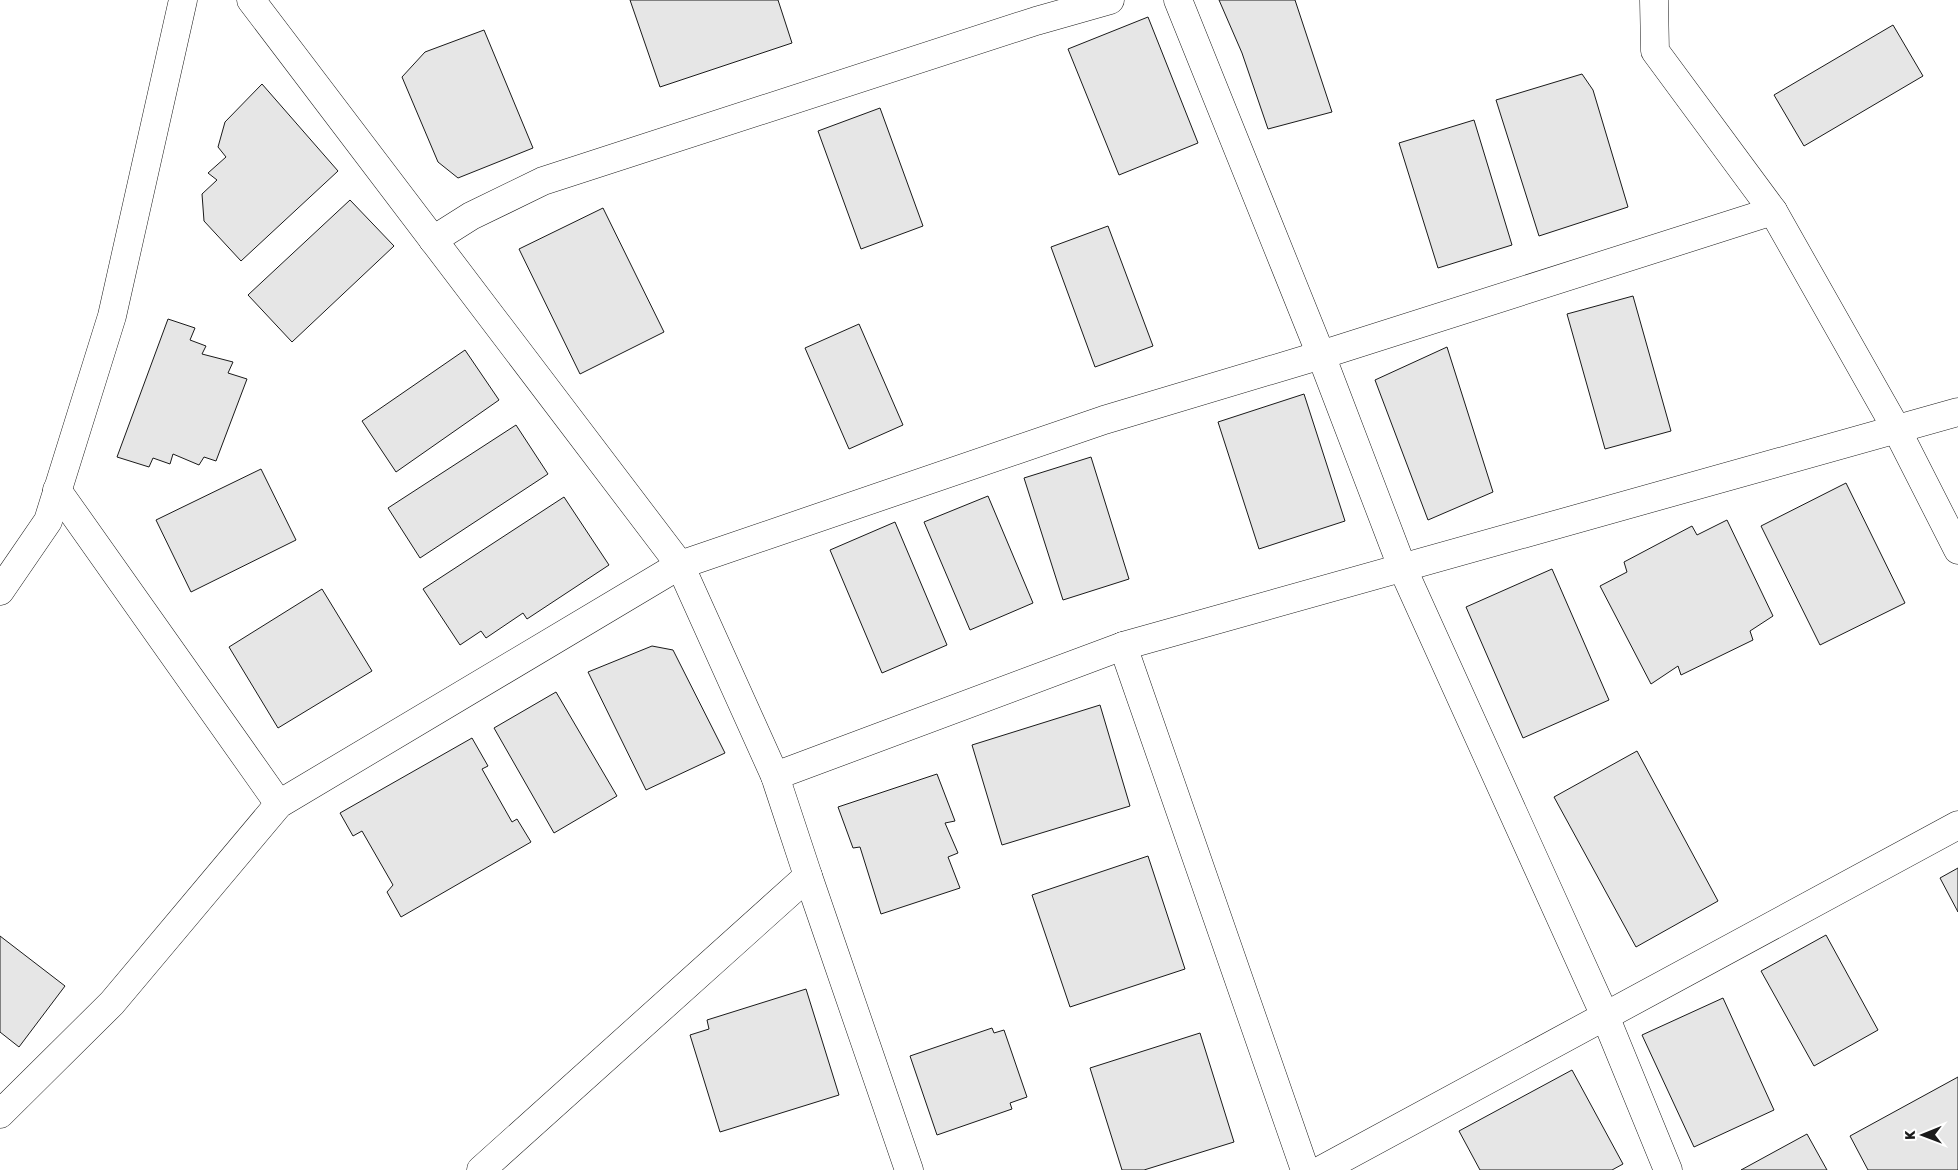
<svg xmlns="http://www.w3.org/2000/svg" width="1958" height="1170" font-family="Rubik,sans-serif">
	<rect width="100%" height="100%" fill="#fff"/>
	<g fill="#e6e6e6" stroke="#1a1a1a">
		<polygon points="630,0 778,0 792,43 660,87"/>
		<polygon points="1219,0 1295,0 1332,112 1268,129 1242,53"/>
		<polygon points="1148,17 1198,143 1119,175 1068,49"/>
		<polygon points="1893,25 1923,76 1804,146 1774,95"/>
		<polygon points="484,30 533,148 458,178 438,162 402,77 425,52"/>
		<polygon points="1582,74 1593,90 1628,207 1539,236 1496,100"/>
		<polygon points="262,84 338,171 241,261 204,221 202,194 217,180 208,173 226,157 218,147 225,122"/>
		<polygon points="880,108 923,226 861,249 818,131"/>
		<polygon points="1474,120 1512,245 1438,268 1399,143"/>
		<polygon points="350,200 394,246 292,342 248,295"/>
		<polygon points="603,208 664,332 580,374 519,249"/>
		<polygon points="1108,226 1153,346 1095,367 1051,247"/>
		<polygon points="1633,296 1671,431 1605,449 1567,314"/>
		<polygon points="168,319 195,328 190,340 206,346 202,354 233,362 228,373 247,379 216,461 204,457 199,465 173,454 170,464 153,458 149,467 117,457"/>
		<polygon points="859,324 903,425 849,449 805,348"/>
		<polygon points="1447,347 1493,492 1428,520 1375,380"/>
		<polygon points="465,350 499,400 396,472 362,421"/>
		<polygon points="1304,394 1345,521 1259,549 1218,422"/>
		<polygon points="516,425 548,474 420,558 388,508"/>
		<polygon points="1091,457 1129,579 1063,600 1024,478"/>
		<polygon points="261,469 296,540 191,592 156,520"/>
		<polygon points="1846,483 1905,603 1820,645 1761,526"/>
		<polygon points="988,496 1033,603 970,630 924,522"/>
		<polygon points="564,497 609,565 527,619 523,613 486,638 481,631 460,645 423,589"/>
		<polygon points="1727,520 1773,616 1750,631 1753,640 1681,675 1678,666 1651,684 1600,586 1627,572 1624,562 1692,526 1697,535"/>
		<polygon points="895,522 947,645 882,673 830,550"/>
		<polygon points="1552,569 1609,700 1523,738 1466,607"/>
		<polygon points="322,589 372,671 278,728 229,647"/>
		<polygon points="652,646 673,650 725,753 646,790 588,672"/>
		<polygon points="556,692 617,796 554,833 494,728"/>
		<polygon points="1100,705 1130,806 1002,845 972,745"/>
		<polygon points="472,738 488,766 482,769 512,822 517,819 531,842 401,917 387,892 393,885 362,831 353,836 340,813"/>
		<polygon points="1637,751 1718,901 1636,947 1554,797"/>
		<polygon points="937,774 955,821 945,823 958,853 948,857 960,888 881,914 860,847 853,848 838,807"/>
		<polygon points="1148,856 1185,969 1070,1007 1032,895"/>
		<polygon points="1958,868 1958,912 1940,878"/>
		<polygon points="1826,935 1878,1030 1814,1066 1761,971"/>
		<polygon points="0,936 65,986 19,1047 0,1032"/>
		<polygon points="806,989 839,1095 720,1132 690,1035 709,1029 707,1020"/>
		<polygon points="1723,998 1774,1110 1694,1147 1642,1035"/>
		<polygon points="992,1028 994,1033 1004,1030 1027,1097 1010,1103 1012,1109 937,1135 910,1056"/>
		<polygon points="1200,1033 1234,1142 1144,1170 1122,1170 1090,1068"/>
		<polygon points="1572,1070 1623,1164 1612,1170 1480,1170 1459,1131"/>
		<polygon points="1958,1077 1958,1170 1868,1170 1850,1136"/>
		<polygon points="1807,1134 1827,1170 1741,1170"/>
	</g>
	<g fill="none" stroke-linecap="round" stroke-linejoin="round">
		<defs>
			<g id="minor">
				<polyline points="251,0 680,565 775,776 808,876 481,1170"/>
				<polyline points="1178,0 1321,355 1402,567 1605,1016 1668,1170"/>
				<polyline points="1654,0 1655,51 1773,211 1897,430 1958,550"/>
				<polyline points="433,240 471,216 543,181 1036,21 1110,0"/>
				<polyline points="57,490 279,804"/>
				<polyline points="0,591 48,521 112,316 183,0"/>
				<polyline points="1123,646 1305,1170"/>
				<polyline points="775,776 1123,646 1958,412"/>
				<polyline points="808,876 909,1170"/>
				<polyline points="0,1114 112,1003 279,804 680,565 1104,420 1321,355 1773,211"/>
				<polyline points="1321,1170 1958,825"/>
			</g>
		</defs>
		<use href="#minor" stroke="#1a1a1a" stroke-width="29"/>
		<use href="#minor" stroke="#fff" stroke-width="28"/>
	</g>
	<g transform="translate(1923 1135) rotate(269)" stroke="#ffffff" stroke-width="4" paint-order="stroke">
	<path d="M0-4L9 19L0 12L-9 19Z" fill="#1a1a1a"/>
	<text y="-8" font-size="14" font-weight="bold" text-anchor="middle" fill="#1a1a1a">K</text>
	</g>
</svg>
